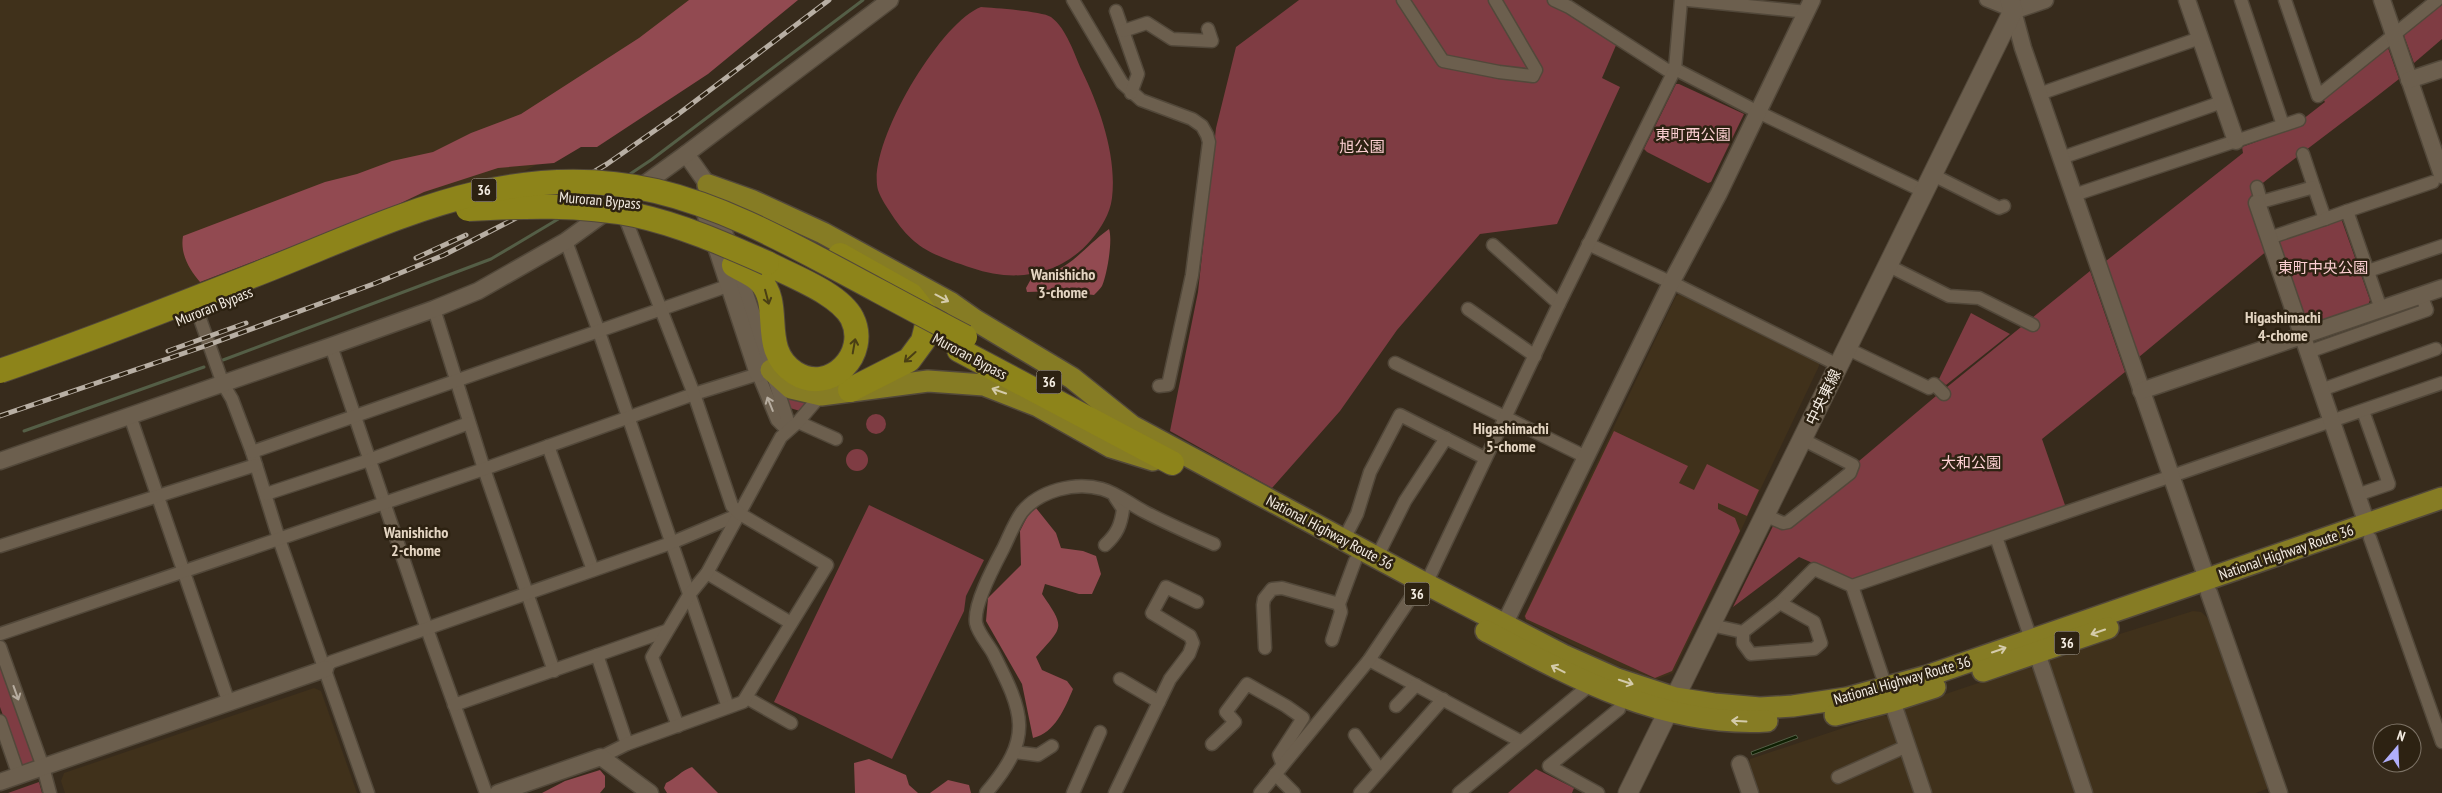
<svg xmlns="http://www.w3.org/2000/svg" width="2442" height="793" font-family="'PT Sans Narrow','Noto Sans JP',sans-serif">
	<rect width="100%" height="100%" fill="#372b1c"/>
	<g fill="#40311b">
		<polygon points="0,0 784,0 556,154 486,192 0,369"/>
		<polygon points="1679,294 1819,361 1819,366 1673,673 1655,680 1605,661 1526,621 1524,616 1676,296"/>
		<polygon points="2193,611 2201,612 2210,620 2269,788 2256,793 2092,793 2049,666 2049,659 2053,655"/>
		<polygon points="2031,668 2036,673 2078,793 1929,793 1903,712 1904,708 2020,669"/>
		<polygon points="314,688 321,691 357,793 65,793 61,781 64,773"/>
		<polygon points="1882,715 1888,717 1914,793 1760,793 1749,763 1750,759"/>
	</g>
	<g fill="#7f3c43">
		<polygon points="1299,0 1548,0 1617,43 1602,78 1620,87 1557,224 1480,234 1397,330 1340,411 1272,488 1170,431 1198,292 1216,128 1236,47"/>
		<polygon points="2442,1 2442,39 2414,63 2403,33"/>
		<path d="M981,7C994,8 1042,11 1051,17C1067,29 1074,54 1082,71C1100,108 1117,156 1112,198C1110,214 1101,228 1091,240C1060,276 1015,283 972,268C934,255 915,250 892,215C887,207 881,199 878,190C866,146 940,22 981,7Z"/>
		<path d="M2387,45L2399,79C2351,117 2302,152 2254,190L2255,193L2250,200L2268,250L2139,357L2106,261L2243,153L2242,147L2289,130L2325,102L2322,97Z"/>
		<polygon points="1676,84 1679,84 1744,114 1711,182 1708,183 1647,152 1644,149"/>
		<polygon points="2340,220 2342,221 2370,300 2368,305 2310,324 2306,322 2278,243 2279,241"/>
		<polygon points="2090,271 2125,372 2042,439 2066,508 1851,580 1799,557 1733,607 1774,524 1782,526 1936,396"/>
		<polygon points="1971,313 2010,334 1946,385 1939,379"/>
		<polygon points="785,393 807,400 800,411 790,408"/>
		<circle cx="876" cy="424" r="10"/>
		<polygon points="1614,431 1688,466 1679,483 1694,490 1707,464 1759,490 1747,516 1718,503 1718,509 1735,518 1740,531 1672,671 1655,678 1526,619 1525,616"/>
		<circle cx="857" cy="460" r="11"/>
		<polygon points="869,505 984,560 966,596 964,611 892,759 774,702"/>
		<polygon points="0,659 33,759 33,762 25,765 20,763 0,707"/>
		<polygon points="1536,769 1574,788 1572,793 1508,793"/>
		<polygon points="39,782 42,793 8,793"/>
	</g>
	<g fill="#924a51">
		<path d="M689,0H798L708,74L597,147H581L554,163L498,168L424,192L384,211L200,282C189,269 180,254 183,236L325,182L357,174L392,161L433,152L471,133L521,114L639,38Z"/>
		<path d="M1109,229C1113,240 1107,275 1102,286C1100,289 1097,292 1094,295L1059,291L1027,292L1026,288L1031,279C1072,270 1078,252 1109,229Z"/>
		<path d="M1036,508L1056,533L1061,548L1083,551L1096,556L1101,574L1092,594H1079L1045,584L1042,594C1066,629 1063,626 1036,657L1042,670L1067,681L1073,689C1065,708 1055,733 1033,738L1022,684L986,621L988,598L1021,565L1020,531L1031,509Z"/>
		<polygon points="869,759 906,775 909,785 918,793 855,793 854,763"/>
		<path d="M692,767L718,793H667L664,788L666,783C675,779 682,770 692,767Z"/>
		<polygon points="600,770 605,776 605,787 600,793 542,793 565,781"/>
		<polygon points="948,780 969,785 971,793 930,793"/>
	</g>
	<polygon fill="#0f2003" stroke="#545e46" points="1796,735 1798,738 1752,755 1751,752"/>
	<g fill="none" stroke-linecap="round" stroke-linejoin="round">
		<g stroke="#545e46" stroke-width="3">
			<polyline points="627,176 651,160 863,0"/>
			<polyline points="223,360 491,259 560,218"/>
			<polyline points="24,431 204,367"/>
		</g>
		<defs>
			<g id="minor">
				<polyline points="1073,0 1122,83 1141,100 1192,119 1202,126 1207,135 1209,142 1192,275 1168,385 1159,386"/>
				<polyline points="1403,0 1443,61 1499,72 1533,76 1536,70 1495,0"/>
				<polyline points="1554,0 1569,7 1667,70 1675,69 1758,112 1923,191"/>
				<polyline points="1688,0 1807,12"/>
				<polyline points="1986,0 2013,11"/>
				<polyline points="2241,0 2283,125"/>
				<polyline points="2285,0 2318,96 2437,0"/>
				<polyline points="1116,11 1138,74 1131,93"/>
				<polyline points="1123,31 1147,23 1172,39 1212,41 1208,29"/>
				<polyline points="2039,94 2200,38"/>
				<polyline points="2303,154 2314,187"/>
				<polyline points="2061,158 2222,102"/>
				<polyline points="1931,174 1999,208 2004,206"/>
				<polyline points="2257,187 2261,201"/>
				<polyline points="2074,195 2299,120"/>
				<polyline points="2257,203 2314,187 2325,219 2269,238"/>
				<polyline points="2347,211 2433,182"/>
				<polyline points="2325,219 2347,211 2381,309"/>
				<polyline points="566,241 598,329 728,707"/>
				<polyline points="1588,244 1681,287 1838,365"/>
				<polyline points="1493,245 1559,304"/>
				<polyline points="1887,265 1949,296 1979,298 2033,325"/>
				<polyline points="2368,271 2442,246"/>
				<polyline points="192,296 223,384 232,399 252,452 279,539 368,793"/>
				<polyline points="434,309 484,469 554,671"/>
				<polyline points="1468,309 1535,356"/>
				<polyline points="331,346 427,629 486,793"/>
				<polyline points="1846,348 1929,388 1934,384 1944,394"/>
				<polyline points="2308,352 2427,310 2421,295"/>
				<polyline points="1395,363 1586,457"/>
				<polyline points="758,374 777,420 787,430"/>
				<polyline points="2321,390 2436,349"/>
				<polyline points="130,416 229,703"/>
				<polyline points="798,422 836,439"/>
				<polyline points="548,446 593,570"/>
				<polyline points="252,452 736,283"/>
				<polyline points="266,494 369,460 469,423"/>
				<polyline points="2357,495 2389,484 2363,411"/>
				<polyline points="1764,515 1783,523 1788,522 1850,473 1853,465 1802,439"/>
				<polyline points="1996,537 2031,639"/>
				<polyline points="2370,538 2442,742"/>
				<polyline points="1344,539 1357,514 1370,472 1400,415 1485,458"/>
				<path d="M1105,545C1117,534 1121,525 1123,509L1115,497"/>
				<polyline points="0,546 256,465"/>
				<polyline points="1377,557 1405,501 1446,438"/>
				<polyline points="707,573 791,623"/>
				<polyline points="1426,584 1559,304 1675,69 1681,0"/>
				<polyline points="1852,586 1886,687"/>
				<polyline points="1711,625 1743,632 1780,603 1814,569 1852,586 2442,383"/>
				<polyline points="1743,632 1743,643 1751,654 1814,649 1821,643 1814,622 1780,603"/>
				<polyline points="0,634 484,469 694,394 771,370 787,418 787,430"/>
				<polyline points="1332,640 1341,612 1339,604 1355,561"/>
				<polyline points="0,647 43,767 50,793"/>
				<polyline points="1265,648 1263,605 1264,599 1272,589 1282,588 1339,604"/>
				<polyline points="597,655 627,744"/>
				<polyline points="1369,660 1520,741"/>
				<polyline points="325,669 331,662 671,543 740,514"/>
				<polyline points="1120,679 1159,702"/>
				<polyline points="747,698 791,723"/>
				<polyline points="454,705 666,631"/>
				<polyline points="1396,706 1416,685"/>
				<polyline points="0,721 19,776"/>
				<polyline points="678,726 652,657 689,595 707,573 781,437 798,422 821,395"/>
				<polyline points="1355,735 1380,770"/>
				<polyline points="1212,744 1235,722 1226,712 1247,684 1286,706 1303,718 1279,755 1282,763"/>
				<polyline points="1014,752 1038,755 1052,746"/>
				<polyline points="601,757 627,744 743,702 827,565 740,514 732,506 694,394 622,210"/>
				<polyline points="1275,774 1294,793"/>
				<polyline points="1838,777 1907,746"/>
				<path d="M986,793C1034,737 1024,714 993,653C988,644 978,633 976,623C973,605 994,566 1003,549C1009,537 1014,523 1022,512C1039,491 1075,481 1102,489C1117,493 1131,505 1145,512C1168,524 1191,534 1214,544"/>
				<polyline points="1073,793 1100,732"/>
				<polyline points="1115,793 1170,679 1189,654 1193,643 1190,636 1152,613 1166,587 1197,602"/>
				<polyline points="1260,793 1369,660 1414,593"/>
				<polyline points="1360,793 1443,699"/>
				<polyline points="1459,793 1590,685"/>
				<polyline points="1598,793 1549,766 1619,709"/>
			</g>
			<g id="tertiary">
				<polyline points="2045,0 2013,11 2023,48 2207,579"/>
				<polyline points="2187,0 2236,141"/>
				<polyline points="2382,0 2442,175"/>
				<polyline points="2409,80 2442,69"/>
				<polyline points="686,154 708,185 771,370"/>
				<polyline points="700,198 758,374"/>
				<polyline points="2257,203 2367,524"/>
				<polyline points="2141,391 2442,288"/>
				<polyline points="0,461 331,346 434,309 478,291 566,241 686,154 890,0"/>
				<polyline points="2209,593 2279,793"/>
				<polyline points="1504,625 1671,283 1719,193 1812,0"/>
				<polyline points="2037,653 2084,793"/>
				<polyline points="1892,701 1923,793"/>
				<polyline points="1740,764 1750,793"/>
				<polyline points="0,782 325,669"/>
				<polyline points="498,793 601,757 650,793"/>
			</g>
			<polyline id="secondary" points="1628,793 2013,11 2010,0"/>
			<g id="trunk">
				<polyline points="708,185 753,201 823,233 951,303 975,320 1072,378 1132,426 1426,584 1563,655 1617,679 1675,698 1714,704 1760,708 1793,706 1847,698 1927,676 2442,498"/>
				<polyline points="771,370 791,388 821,395 928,381 984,385 1038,406 1111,447 1153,460"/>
				<path d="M1486,631C1574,678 1664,727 1767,721"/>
				<polyline points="1983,671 2108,628"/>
				<polyline points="1835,715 1892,701 1935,687"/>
			</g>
			<g id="motorway">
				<polyline points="840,255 911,295 926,314 927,325 923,341 909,360 850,390"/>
				<path d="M734,265C742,270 753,274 760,281C784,305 758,349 795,373C830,395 870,354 852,318C839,293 791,276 767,263"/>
				<polyline points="959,350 1172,463"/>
			</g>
		</defs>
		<use href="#minor" stroke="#52483a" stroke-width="15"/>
		<use href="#tertiary" stroke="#52483a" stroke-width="19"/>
		<use href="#secondary" stroke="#52483a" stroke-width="21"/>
		<use href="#trunk" stroke="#52483a" stroke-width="24"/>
		<use href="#motorway" stroke="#52483a" stroke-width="26"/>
		<use href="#minor" stroke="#6c5f4e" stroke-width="12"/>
		<use href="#tertiary" stroke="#6c5f4e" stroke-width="16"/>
		<use href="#secondary" stroke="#6c5f4e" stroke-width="19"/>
		<use href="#trunk" stroke="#867c24" stroke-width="21"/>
		<use href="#motorway" stroke="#8d841a" stroke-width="24"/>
		<defs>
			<g id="rail">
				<polyline points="416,258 466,235"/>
				<polyline points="168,351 246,323"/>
				<polyline points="0,416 208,345 376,283 444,255 518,217 607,164 677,115 829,0"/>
			</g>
		</defs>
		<use href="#rail" stroke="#b8afa4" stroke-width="5"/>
		<use href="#rail" stroke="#2d2212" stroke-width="3" stroke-dasharray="9" stroke-linecap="butt"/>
		<defs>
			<g id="motorway-bridge">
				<path d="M468,209C524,206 580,204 635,215C681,225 724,244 767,263"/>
				<path d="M0,371C90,340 179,305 267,270C398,218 511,158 656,191C719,206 776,236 832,266C877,290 921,314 965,337"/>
			</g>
		</defs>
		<use href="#motorway-bridge" stroke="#52483a" stroke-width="26" stroke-linecap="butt"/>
		<use href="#motorway-bridge" stroke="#8d841a" stroke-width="24"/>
	</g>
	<defs><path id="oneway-shaft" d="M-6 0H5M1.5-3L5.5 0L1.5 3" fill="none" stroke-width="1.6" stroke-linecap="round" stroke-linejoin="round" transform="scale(1.25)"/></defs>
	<g stroke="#4a3f14">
		<use href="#oneway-shaft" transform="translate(767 297) rotate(75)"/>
		<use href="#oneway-shaft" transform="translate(854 346) rotate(-80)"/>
		<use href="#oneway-shaft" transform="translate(910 357) rotate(138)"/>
	</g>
	<g stroke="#d4cbaa">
		<use href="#oneway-shaft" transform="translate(942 298) rotate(28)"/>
		<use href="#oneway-shaft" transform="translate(999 391) rotate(-161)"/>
		<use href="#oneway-shaft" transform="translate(2098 632) rotate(161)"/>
		<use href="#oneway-shaft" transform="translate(1999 650) rotate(-19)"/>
		<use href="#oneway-shaft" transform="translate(1558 669) rotate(-153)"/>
		<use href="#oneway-shaft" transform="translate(1626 682) rotate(18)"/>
		<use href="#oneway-shaft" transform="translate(1739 721) rotate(-177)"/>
	</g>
	<g stroke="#b7ada0">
		<use href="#oneway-shaft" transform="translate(770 404) rotate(-112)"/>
		<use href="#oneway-shaft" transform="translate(16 693) rotate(70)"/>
	</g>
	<g text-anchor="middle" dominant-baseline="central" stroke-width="5" stroke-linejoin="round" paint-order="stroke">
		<g fill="#2d2212" stroke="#b9b0a4" stroke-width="1">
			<rect x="471.5" y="178.5" width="25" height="23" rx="4"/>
			<rect x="1036.5" y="370.5" width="25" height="23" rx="4"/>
			<rect x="1404.5" y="582.5" width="25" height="23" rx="4"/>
			<rect x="2054.5" y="631.5" width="25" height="23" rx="4"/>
		</g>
		<g font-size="14" font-weight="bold" fill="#f5ede3">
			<text x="484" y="190">36</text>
			<text x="1049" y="382">36</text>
			<text x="1417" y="594">36</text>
			<text x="2067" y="643">36</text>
		</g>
		<g font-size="15" fill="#fdd0d3" stroke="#2d2212">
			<text x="1693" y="134">東町西公園</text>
			<text x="1362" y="146">旭公園</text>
			<text x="2323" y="267">東町中央公園</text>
			<text x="1971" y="462">大和公園</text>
		</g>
		<g font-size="15" fill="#f5ede3" stroke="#2d2212">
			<text transform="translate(600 200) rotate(5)">Muroran Bypass</text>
			<text transform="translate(214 306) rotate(-22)">Muroran Bypass</text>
			<text transform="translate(970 356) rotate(28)">Muroran Bypass</text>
			<text transform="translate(1823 397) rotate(-64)">中央東線</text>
			<text transform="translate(1330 532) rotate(28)">National Highway Route 36</text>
			<text transform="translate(2286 552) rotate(-19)">National Highway Route 36</text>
			<text transform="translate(1902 680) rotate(-16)">National Highway Route 36</text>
		</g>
		<g font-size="16" font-weight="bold" fill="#e4d5c2" stroke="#2d2212">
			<text x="1063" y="274">Wanishicho<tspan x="1063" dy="18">3-chome</tspan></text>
			<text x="2283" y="317">Higashimachi<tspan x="2283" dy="18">4-chome</tspan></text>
			<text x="1511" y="428">Higashimachi<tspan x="1511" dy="18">5-chome</tspan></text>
			<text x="416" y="532">Wanishicho<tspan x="416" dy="18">2-chome</tspan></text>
		</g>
	</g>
	<g transform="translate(2397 748) rotate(19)"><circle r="24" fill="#2d2212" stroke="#7d7366"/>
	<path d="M0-4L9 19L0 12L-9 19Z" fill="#b0aefa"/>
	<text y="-8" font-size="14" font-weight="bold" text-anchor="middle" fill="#f5ede3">N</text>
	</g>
</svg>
